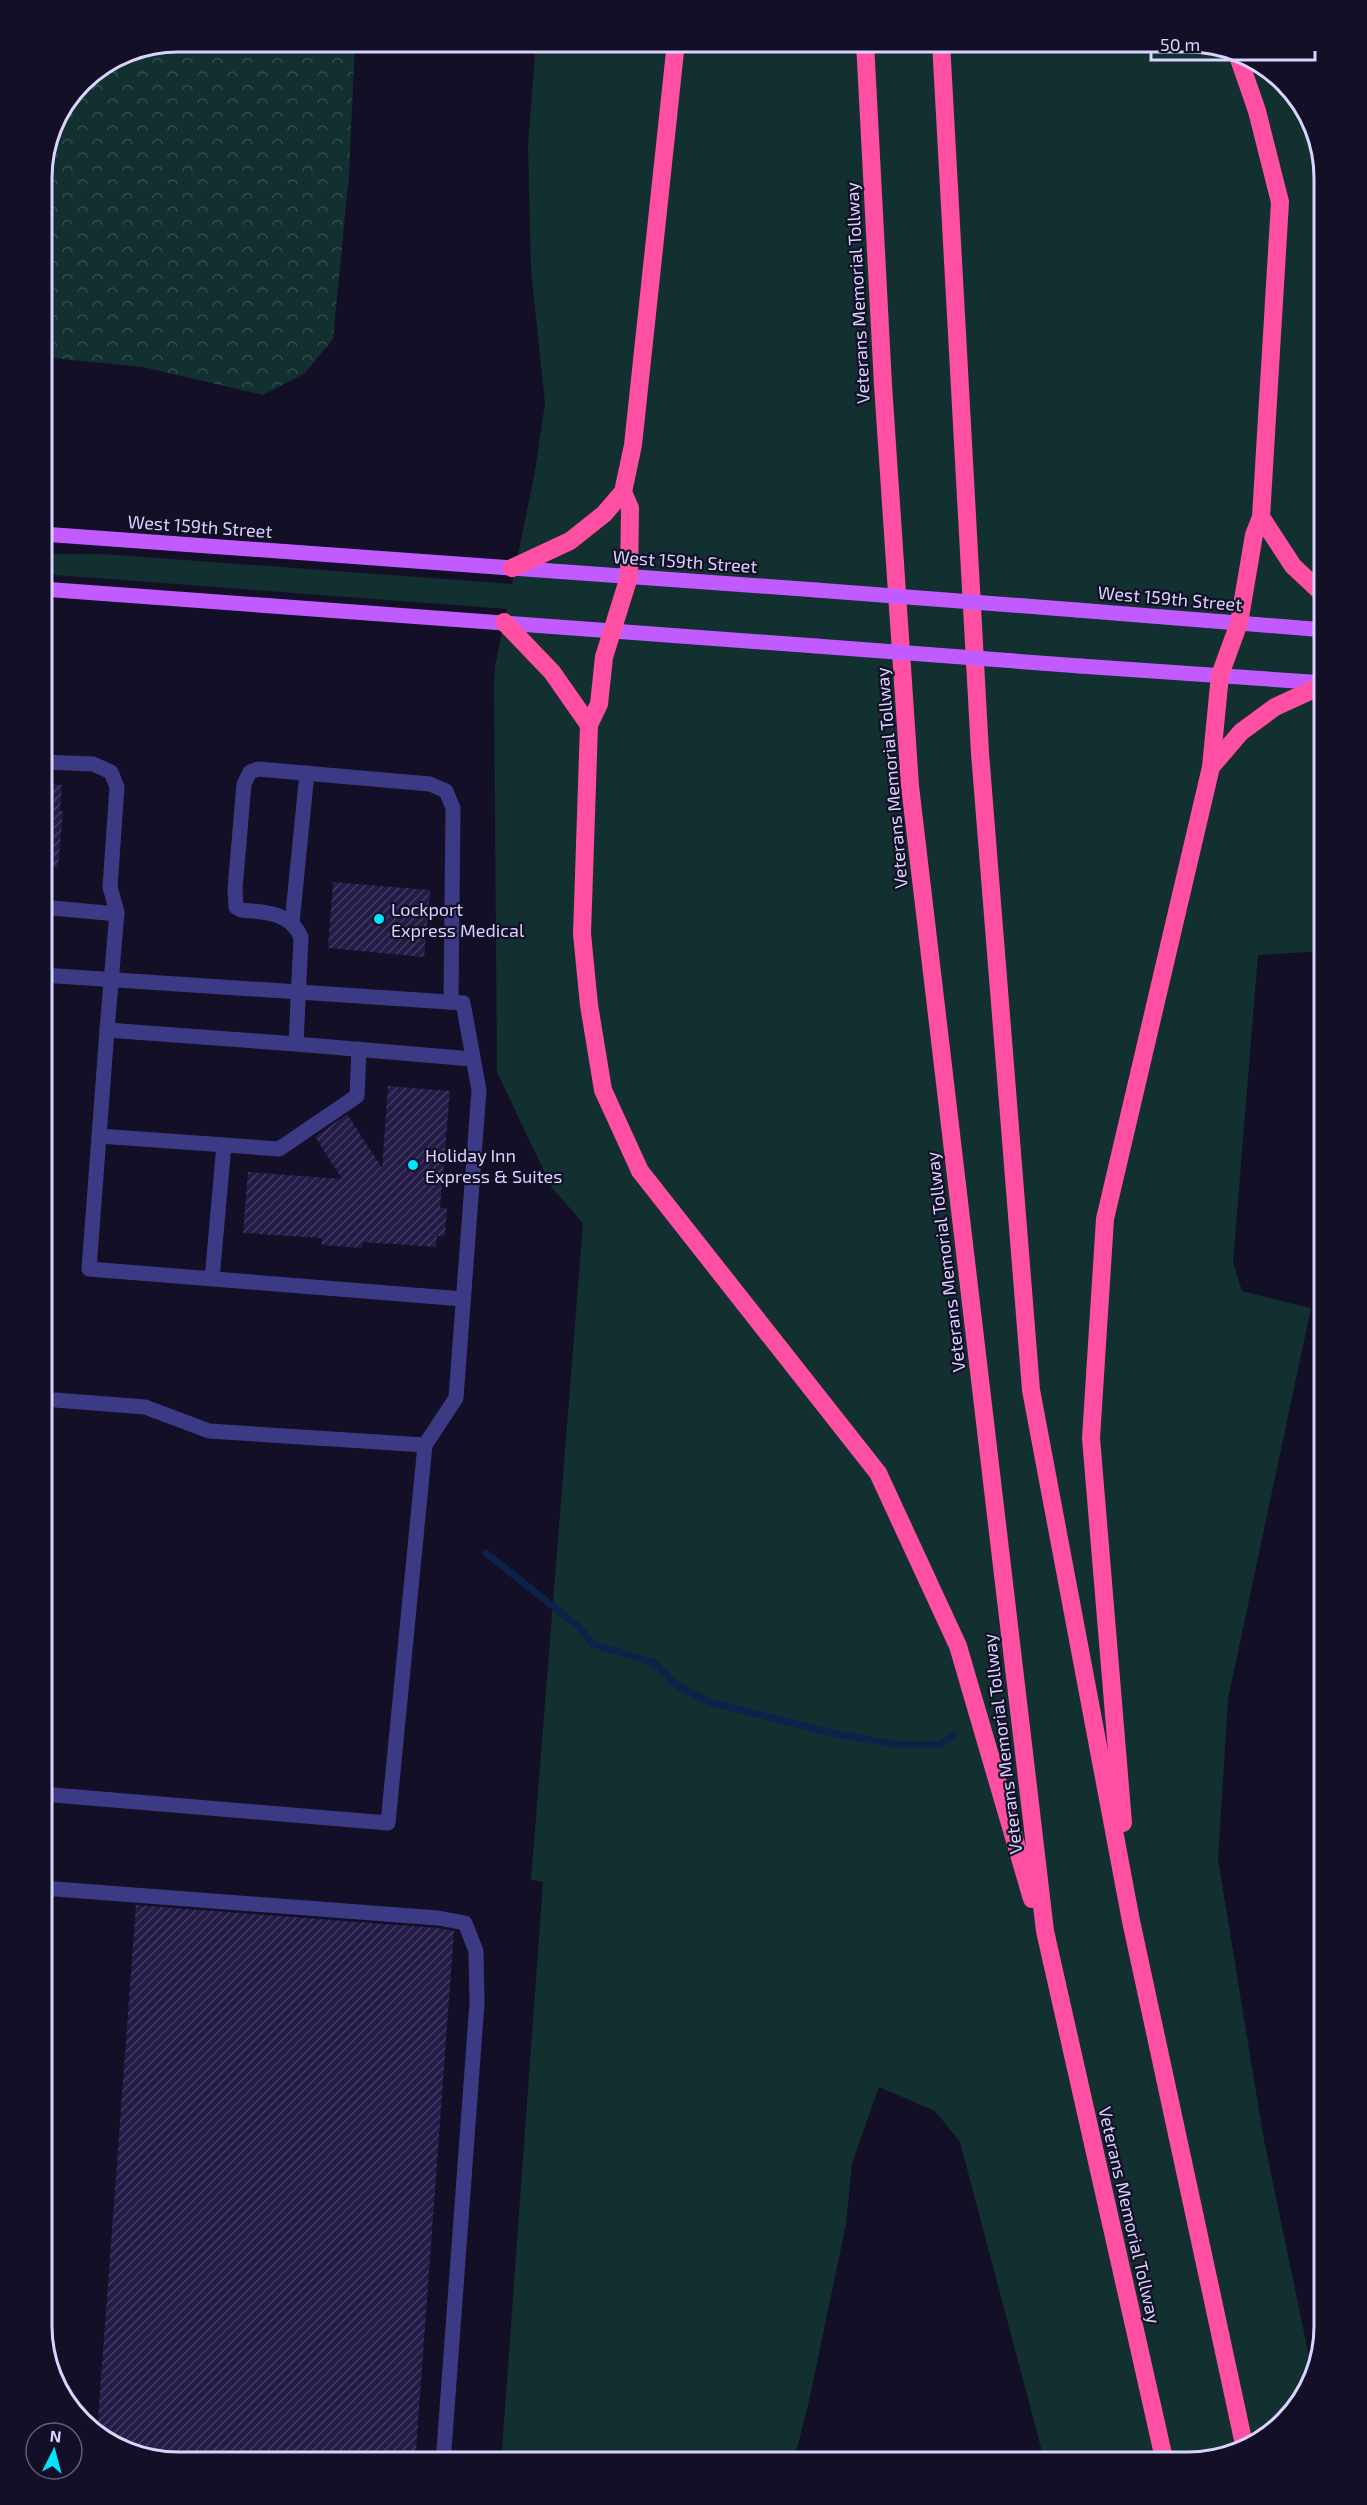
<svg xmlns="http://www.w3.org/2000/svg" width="1367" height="2505" font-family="'Exo 2',sans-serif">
	<defs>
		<pattern id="forest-crowns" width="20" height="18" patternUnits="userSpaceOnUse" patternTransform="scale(1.5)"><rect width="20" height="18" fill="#12302f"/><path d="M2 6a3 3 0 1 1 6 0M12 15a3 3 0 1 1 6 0" fill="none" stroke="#344d4e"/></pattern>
		<pattern id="building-hatch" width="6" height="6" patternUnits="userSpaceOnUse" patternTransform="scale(1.5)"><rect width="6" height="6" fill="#241b47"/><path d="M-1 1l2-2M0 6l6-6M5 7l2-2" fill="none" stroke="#433b63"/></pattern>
	</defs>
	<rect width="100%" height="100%" fill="#130f26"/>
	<polygon fill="#12302f" points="536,42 1198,42 1265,65 1314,126 1325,179 1325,951 1258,955 1233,1262 1242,1291 1311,1308 1228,1699 1218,1859 1263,2135 1312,2371 1302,2402 1241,2452 1188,2463 1045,2463 960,2142 935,2111 879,2087 852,2163 846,2224 809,2401 798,2445 788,2463 501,2463 543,1882 531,1880 583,1223 552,1188 497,1072 494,686 495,666 507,609 42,574 42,554 103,554 512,584 535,471 545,403 531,271 528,145"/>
	<polygon fill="url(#forest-crowns)" points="179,42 355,42 349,174 333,339 305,373 263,395 143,367 42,357 42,170 53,126 82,82 127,52"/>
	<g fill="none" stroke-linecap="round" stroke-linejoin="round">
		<polyline stroke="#0c2248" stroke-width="7" points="486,1553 579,1627 593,1644 654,1663 676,1685 710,1702 828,1732 898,1745 939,1745 954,1735"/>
	</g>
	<g fill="url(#building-hatch)">
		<polygon points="42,783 62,785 60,811 63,811 58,868 42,866"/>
		<polygon points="333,882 430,890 424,957 328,948"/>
		<polygon points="388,1086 450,1091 440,1208 447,1208 445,1236 437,1236 436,1247 363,1242 362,1248 322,1245 322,1238 243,1233 248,1172 342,1179 315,1137 347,1114 382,1168"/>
		<polygon points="136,1905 437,1928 454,1931 415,2463 170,2463 102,2440 97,2433"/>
	</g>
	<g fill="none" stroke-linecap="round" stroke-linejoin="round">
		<g stroke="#3d3a85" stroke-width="15">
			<polyline points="42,762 93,764 111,772 117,787 110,887 117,912 107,1030"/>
			<polyline points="42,907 117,914"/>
			<polyline points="292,923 307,773"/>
			<path d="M451,1002L453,808L446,791L430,784L258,769L250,772L244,784L235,889L236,907L241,910C265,912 290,912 301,937L296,1044L472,1059"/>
			<polyline points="296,1044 107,1030 89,1269 463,1299"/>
			<polyline points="99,1136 279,1149 357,1096 359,1049"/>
			<polyline points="212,1279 224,1145"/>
			<polyline points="42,1399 145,1407 209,1431 425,1445"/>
			<polyline points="42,1794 388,1823 425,1445 456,1398 479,1090 463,1003 42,975"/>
			<polyline points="42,1888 438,1918 465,1923 476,1951 477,2003 443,2463"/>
		</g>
		<g stroke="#c25bff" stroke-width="15">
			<polyline points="42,534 816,590"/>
			<polyline points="42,589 816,646"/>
			<polyline points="1077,610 1325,630"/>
			<polyline points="1080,666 1325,683"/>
		</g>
		<g stroke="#ff4fa3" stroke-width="18">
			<polyline points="865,42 883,385 910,786 1045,1931 1165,2463"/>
			<polyline points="941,42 980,753 1031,1390 1131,1921 1245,2449"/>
			<polyline points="623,492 630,508 629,577 604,657 599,704 589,725 582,934 589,1005 603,1090 640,1171 878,1473 958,1646 1032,1899"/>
			<polyline points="1261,517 1293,566 1325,596"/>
			<polyline points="512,568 570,541 604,514 623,492 633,445 676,42"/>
			<polyline points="504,622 552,672 589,725"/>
			<polyline points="1211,767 1241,732 1275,707 1325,684"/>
			<polyline points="1123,1823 1091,1438 1105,1219 1211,767 1220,675 1239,623 1254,535 1261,517 1280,202 1257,111 1238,56"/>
		</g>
		<g stroke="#c25bff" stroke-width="15">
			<polyline points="816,590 1077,610"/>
			<polyline points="816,646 1080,666"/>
		</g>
	</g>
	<g fill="#00e5ff" stroke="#130f26" stroke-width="2">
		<circle cx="379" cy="919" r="6"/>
		<circle cx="413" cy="1165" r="6"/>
	</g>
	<g text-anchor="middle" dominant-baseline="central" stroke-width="4.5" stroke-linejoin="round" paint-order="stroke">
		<g font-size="18" fill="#d9d4ff" stroke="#130f26">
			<text transform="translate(857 293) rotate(-93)">Veterans Memorial Tollway</text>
			<text transform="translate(200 526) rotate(4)">West 159th Street</text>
			<text transform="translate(685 561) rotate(4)">West 159th Street</text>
			<text transform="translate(1170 598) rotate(5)">West 159th Street</text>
			<text transform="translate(891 778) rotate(-95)">Veterans Memorial Tollway</text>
			<text transform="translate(945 1262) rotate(-97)">Veterans Memorial Tollway</text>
			<text transform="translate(1002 1744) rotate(-97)">Veterans Memorial Tollway</text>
			<text transform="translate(1130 2215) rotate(77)">Veterans Memorial Tollway</text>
		</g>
		<g font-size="18" fill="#d9d4ff" stroke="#130f26" text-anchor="start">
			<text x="391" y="909">Lockport<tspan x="391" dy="21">Express Medical</tspan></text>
			<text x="425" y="1155">Holiday Inn<tspan x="425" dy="21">Express &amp; Suites</tspan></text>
		</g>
	</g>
	<path d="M0 0H1367V2505H0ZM178 52H1188A126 126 0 0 1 1314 178V2326A126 126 0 0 1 1188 2452H178A126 126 0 0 1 52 2326V178A126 126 0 0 1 178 52Z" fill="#130f26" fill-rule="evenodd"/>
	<path fill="none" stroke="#d9d4ff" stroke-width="3" d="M178 52H1188A126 126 0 0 1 1314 178V2326A126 126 0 0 1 1188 2452H178A126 126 0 0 1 52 2326V178A126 126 0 0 1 178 52Z"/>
	<g transform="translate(54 2451) rotate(6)"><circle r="28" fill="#130f26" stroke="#625e7d" stroke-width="1.5"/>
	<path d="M0-4.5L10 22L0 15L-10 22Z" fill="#00e5ff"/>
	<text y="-9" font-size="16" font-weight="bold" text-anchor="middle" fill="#d9d4ff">N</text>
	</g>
	<path d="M1151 51v9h164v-9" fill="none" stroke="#d9d4ff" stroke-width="3"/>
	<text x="1160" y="51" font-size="18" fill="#d9d4ff" stroke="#130f26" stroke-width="4.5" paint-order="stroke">50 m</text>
</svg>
